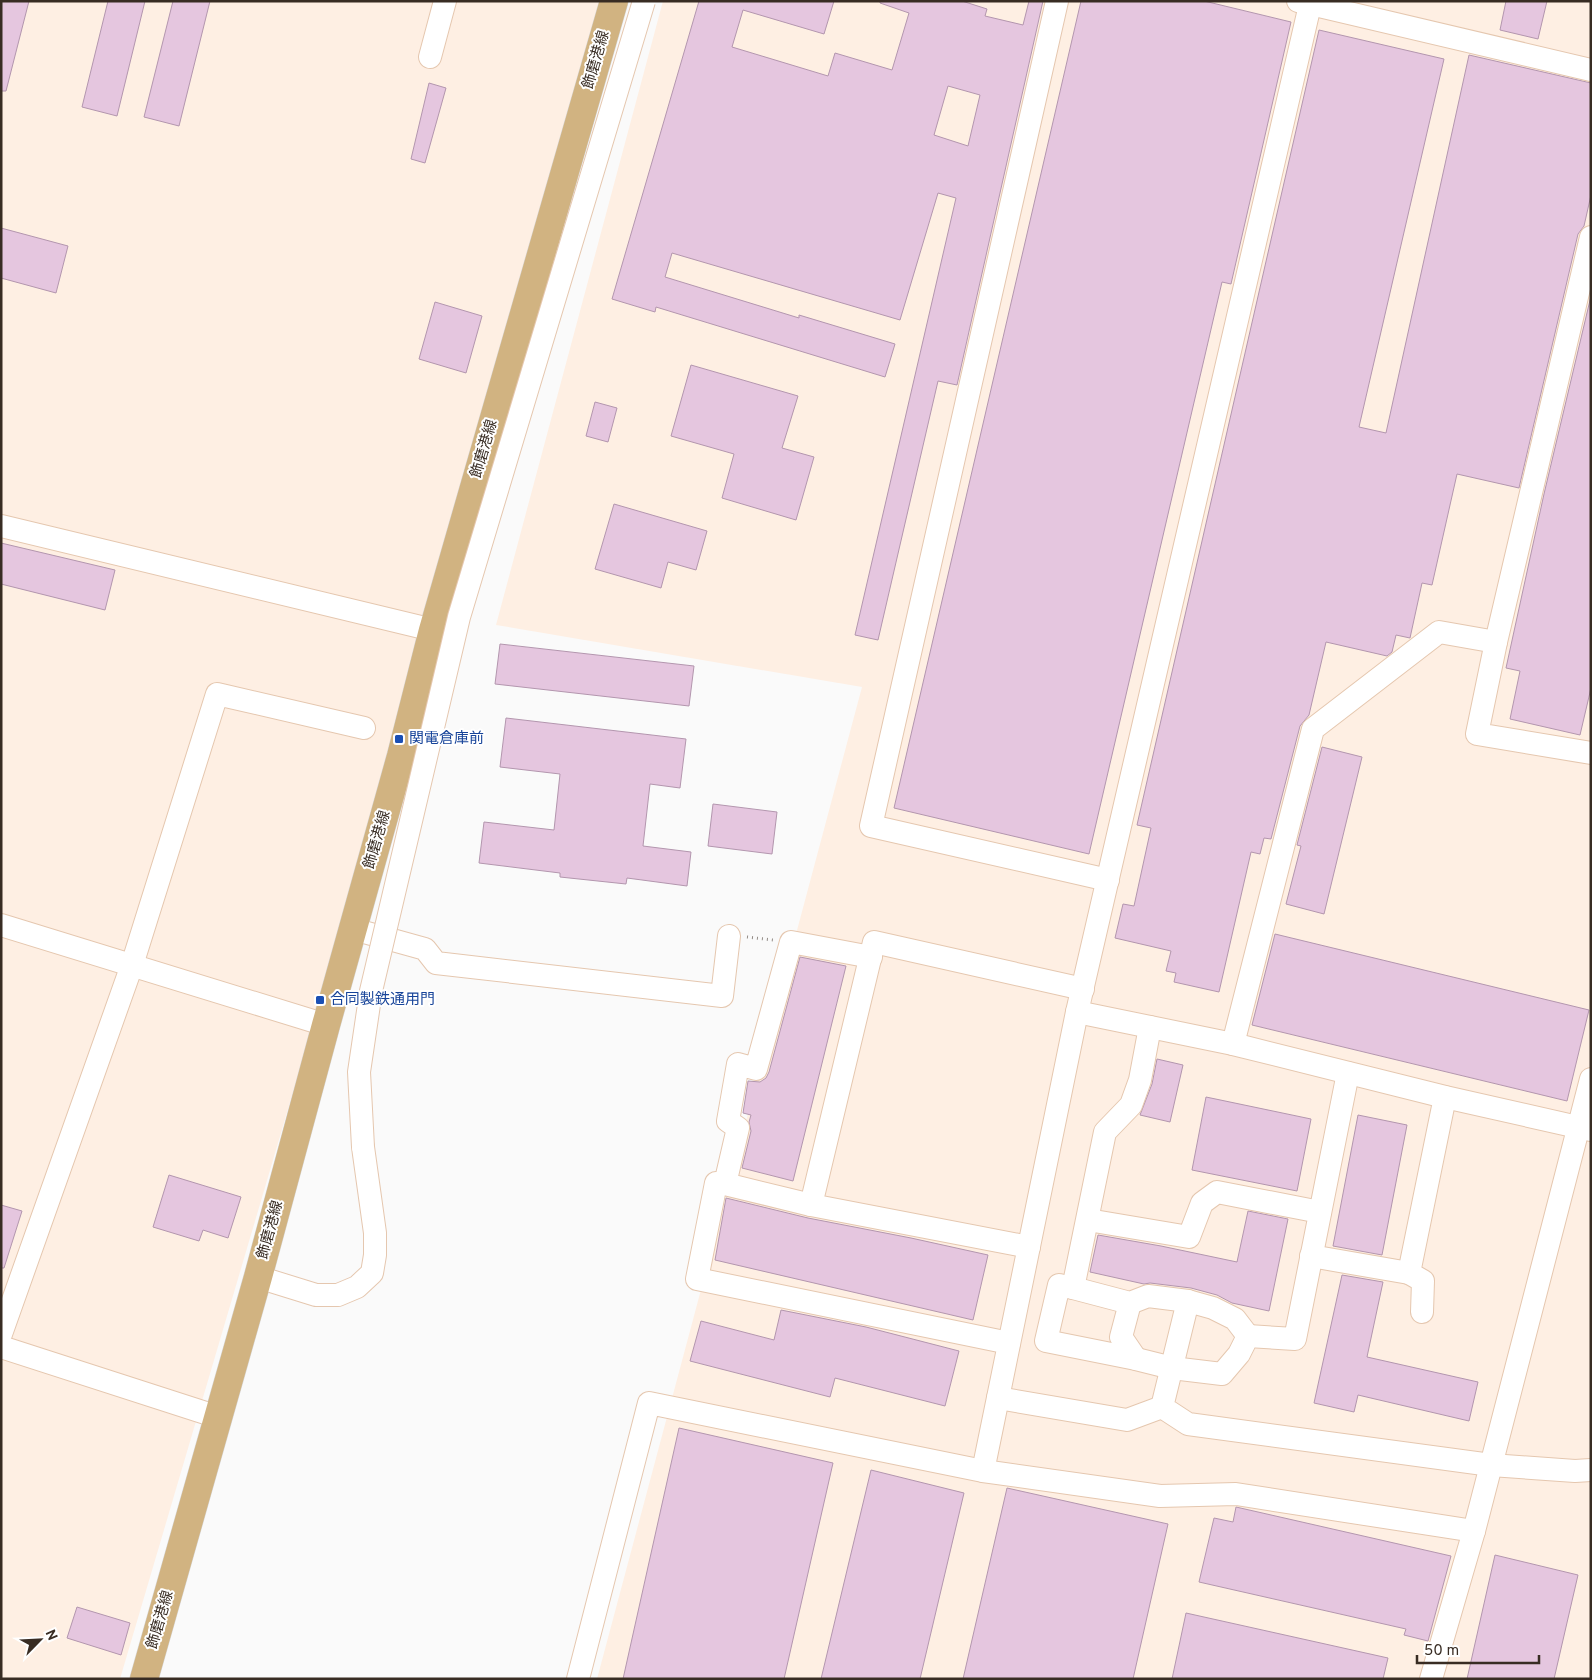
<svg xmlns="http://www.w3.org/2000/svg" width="1592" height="1680" font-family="Overpass,'Noto Sans JP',sans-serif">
	<rect width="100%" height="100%" fill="#fafafa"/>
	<g fill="#feefe3">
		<polygon points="1,1 617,1 411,692 120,1679 1,1679"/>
		<polygon points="663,1 1591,1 1591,1679 597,1679 862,687 496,625"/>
	</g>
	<g fill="#e5c6df" stroke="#b396ae" fill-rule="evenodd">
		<polygon points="1,1 29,1 6,91 1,91"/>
		<polygon points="108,1 145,1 117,116 82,107"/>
		<polygon points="173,1 210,1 179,126 144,117"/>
		<path d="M699,1H834L824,34L743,10L732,47L828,76L835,53L892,70L909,13L880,3V1H962L987,9L985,16L1023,25L1029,1H1043L957,385L938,381L878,640L855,635L956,198L938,193L900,320L672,253L665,277L799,318V315L895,344L885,377L656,307L655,312L612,299ZM948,86L980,95L968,146L934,135Z"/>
		<polygon points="1081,1 1204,1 1291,22 1231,284 1222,282 1089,854 894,808"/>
		<polygon points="1506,1 1547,1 1538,39 1500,30"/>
		<polygon points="1319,30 1444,59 1359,427 1386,433 1469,55 1591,83 1591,195 1584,226 1578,234 1519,488 1457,474 1432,585 1422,583 1410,638 1396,635 1392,652 1387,656 1326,642 1309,715 1300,726 1271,839 1264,838 1260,854 1251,852 1219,992 1174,982 1176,973 1166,971 1171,951 1115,938 1123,904 1134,906 1151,828 1137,825"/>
		<polygon points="429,83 446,88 425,163 411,159"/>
		<polygon points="1,228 68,246 56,293 1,278"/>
		<polygon points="1591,296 1591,688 1580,735 1510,719 1520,671 1506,668 1544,494"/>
		<polygon points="435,302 482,316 466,373 419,359"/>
		<polygon points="691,365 798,396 782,448 814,457 796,520 722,498 734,454 671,436"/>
		<polygon points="595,402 617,408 608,442 586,436"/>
		<polygon points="614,504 707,531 696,570 668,562 661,588 595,569"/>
		<polygon points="1,543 115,570 105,610 1,584"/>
		<polygon points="500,644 694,666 689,706 495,684"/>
		<polygon points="506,718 686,739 680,788 650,784 643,846 691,852 687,886 627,878 626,884 560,877 560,873 479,863 484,822 554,830 560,774 500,767"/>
		<polygon points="1322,747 1362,757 1324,914 1286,904 1301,846 1297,845"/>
		<polygon points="713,804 777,812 772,854 708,846"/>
		<polygon points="1275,934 1589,1010 1567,1101 1252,1025"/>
		<polygon points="800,957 846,966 793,1181 742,1168 751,1131 749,1122 751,1115 743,1113 748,1081 760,1082 766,1078 769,1072"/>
		<polygon points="1157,1059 1183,1065 1170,1122 1140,1115 1152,1084"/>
		<polygon points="1206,1097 1311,1119 1297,1191 1192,1170"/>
		<polygon points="1358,1115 1407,1125 1382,1255 1333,1246"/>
		<polygon points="169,1175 241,1197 228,1238 203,1230 199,1241 153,1227"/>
		<polygon points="726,1198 808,1218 911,1238 988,1255 973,1320 715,1260"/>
		<polygon points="1,1205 22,1211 4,1268 1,1268"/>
		<polygon points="1248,1211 1288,1219 1269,1311 1232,1303 1217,1295 1191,1288 1150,1283 1144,1284 1090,1272 1098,1235 1161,1246 1237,1262"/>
		<polygon points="1342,1275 1383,1282 1367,1357 1478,1382 1469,1421 1358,1395 1354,1412 1314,1403"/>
		<polygon points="781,1310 866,1327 959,1351 945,1406 835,1378 830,1397 690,1361 701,1321 774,1340"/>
		<polygon points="679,1428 833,1463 784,1679 623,1679"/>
		<polygon points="871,1470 964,1493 920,1679 821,1679"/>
		<polygon points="1007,1488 1168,1524 1133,1679 963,1679"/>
		<polygon points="1236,1507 1451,1556 1428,1641 1404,1635 1406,1629 1199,1582 1214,1518 1233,1522"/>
		<polygon points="1495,1555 1578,1575 1554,1679 1467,1679"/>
		<polygon points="77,1607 130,1623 121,1655 67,1638"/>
		<polygon points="1186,1613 1388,1658 1383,1679 1172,1679"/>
	</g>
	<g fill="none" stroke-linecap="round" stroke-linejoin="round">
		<defs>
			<g id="minor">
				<polyline points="1057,1 871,826 1108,880"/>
				<polyline points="1298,1 1591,70"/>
				<polyline points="430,57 445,1"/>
				<polyline points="1,526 433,630"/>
				<polyline points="1496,642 1477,734 1591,753"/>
				<polyline points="1,925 326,1025"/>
				<polyline points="353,929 425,949 436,963 722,996 729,936"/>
				<polyline points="1077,1012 1233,1044 1445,1097 1591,1130"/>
				<polyline points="1150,1027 1140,1080 1131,1105 1105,1132 1073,1288 1059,1285 1046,1341 1136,1359 1172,1368 1222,1374 1239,1354 1248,1336 1295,1339 1348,1073"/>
				<polyline points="1233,1044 1313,729 1439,632 1496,642 1591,237"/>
				<polyline points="725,1184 716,1183 697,1279 1009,1343"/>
				<polyline points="811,1205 725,1184 738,1128 728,1121 738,1064 756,1069 791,942 871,957"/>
				<polyline points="1088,1220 1189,1237 1202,1203 1217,1192 1320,1212"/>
				<polyline points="1029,1247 811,1205 874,942 1083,989"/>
				<polyline points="1311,1256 1409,1273"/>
				<polyline points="258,1277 316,1295 338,1295 357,1287 372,1273 375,1255 375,1233 363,1147"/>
				<polyline points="1073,1288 1130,1303 1148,1296 1188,1301 1213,1308 1235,1319 1248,1336"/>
				<polyline points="1188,1301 1162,1407 1188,1424 1491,1465 1575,1471 1591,1470"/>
				<polyline points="1130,1303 1121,1337 1136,1359"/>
				<polyline points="1422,1312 1423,1281 1409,1273 1445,1097"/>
				<polyline points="1,1334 132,965 217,694 364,728"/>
				<polyline points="1,1347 218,1417"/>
				<polyline points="998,1398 1127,1420 1162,1407"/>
				<polyline points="983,1471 1077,1012 1310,5"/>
				<polyline points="578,1679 649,1403 983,1471 1160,1496 1236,1494 1474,1531"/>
				<polyline points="1431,1679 1474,1531 1591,1079"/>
			</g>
			<polyline id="major" points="144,1679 258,1277 326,1025 401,756 433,630 614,1"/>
		</defs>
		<use href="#minor" stroke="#e5c7af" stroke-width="24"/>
		<use href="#major" stroke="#d7d5d3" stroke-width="29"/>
		<polyline stroke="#928b86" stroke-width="3" stroke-dasharray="1 4" stroke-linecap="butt" points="747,937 773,940"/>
		<use href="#minor" stroke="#fff" stroke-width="22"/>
		<use href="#major" stroke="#d1b381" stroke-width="28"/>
		<defs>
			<polyline id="minor-bridge" points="363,1147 359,1072 371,991 459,617 644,1"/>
		</defs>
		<use href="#minor-bridge" stroke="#e5c7af" stroke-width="24" stroke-linecap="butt"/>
		<use href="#minor-bridge" stroke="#fff" stroke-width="22"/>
	</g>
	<g fill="#1a4fb4" stroke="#fff" stroke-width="2">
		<rect x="394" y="734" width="10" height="10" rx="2.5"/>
		<rect x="315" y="995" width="10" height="10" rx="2.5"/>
	</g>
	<g text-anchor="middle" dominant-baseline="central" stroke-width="4" stroke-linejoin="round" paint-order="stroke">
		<g font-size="15" fill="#382c23" stroke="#fff">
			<text transform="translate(597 60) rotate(-74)">飾磨港線</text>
			<text transform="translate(485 449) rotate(-74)">飾磨港線</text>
			<text transform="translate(378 840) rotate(-74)">飾磨港線</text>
			<text transform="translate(271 1230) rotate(-75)">飾磨港線</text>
			<text transform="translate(161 1620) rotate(-74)">飾磨港線</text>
		</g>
		<g font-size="15" fill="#164399" stroke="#fff" text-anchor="start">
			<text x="409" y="739">関電倉庫前</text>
			<text x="330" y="1000">合同製鉄通用門</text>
		</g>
	</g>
	<rect width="1592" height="1680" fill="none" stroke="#382c23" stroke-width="5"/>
	<g transform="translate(40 1640) rotate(66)" stroke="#ffffff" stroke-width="4" paint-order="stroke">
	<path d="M0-4L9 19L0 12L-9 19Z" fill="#382c23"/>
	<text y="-8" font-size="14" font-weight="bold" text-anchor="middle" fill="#382c23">N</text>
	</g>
	<path d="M1417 1655v8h122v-8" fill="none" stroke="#382c23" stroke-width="2.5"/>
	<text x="1424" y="1655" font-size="15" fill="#382c23" stroke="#ffffff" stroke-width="4" paint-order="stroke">50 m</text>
</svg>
